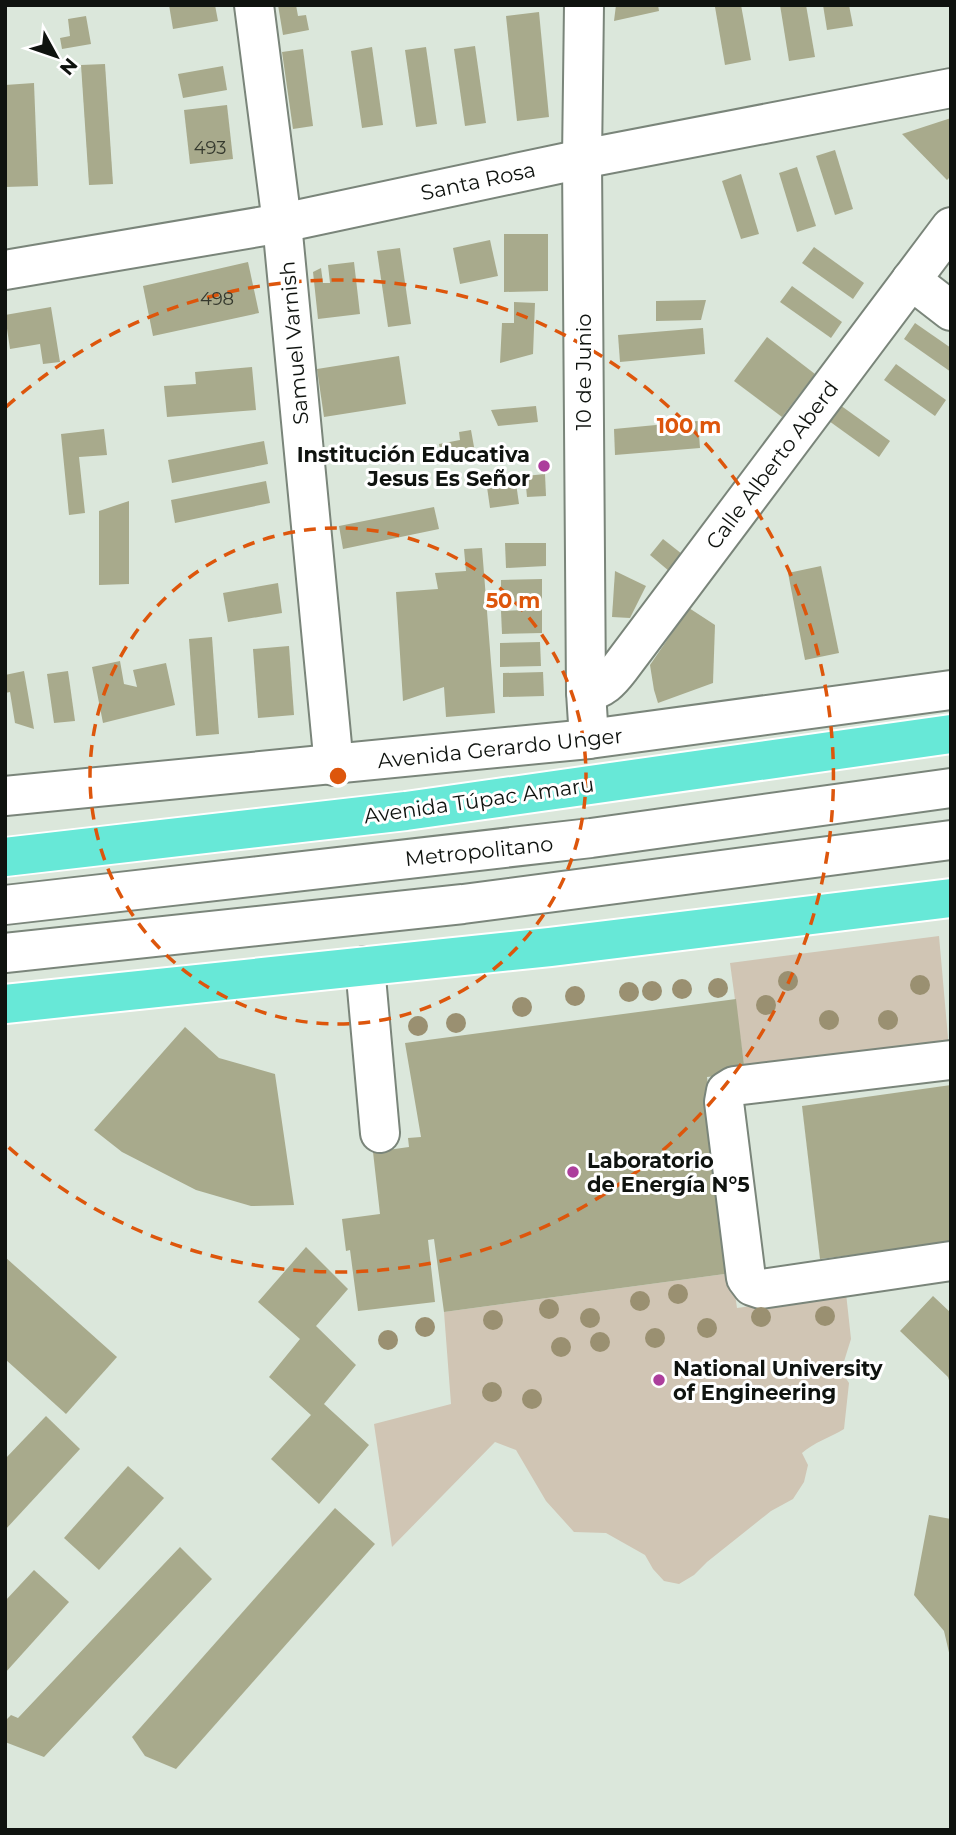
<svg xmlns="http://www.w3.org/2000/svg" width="956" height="1835" font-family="Montserrat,sans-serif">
	<rect width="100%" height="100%" fill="#dbe7db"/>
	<g fill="#d0c5b4">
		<polygon points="939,936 949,1049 745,1073 730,963"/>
		<path d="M732,1273L737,1308L846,1293L851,1339L841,1371L849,1383L844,1429C831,1437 813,1443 802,1453L808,1465L804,1482L793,1499L771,1511L707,1562L694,1575L679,1584L664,1581L653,1569L645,1555L606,1533L574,1532L546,1501L516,1450L495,1442L392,1547L374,1424L451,1404L444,1312Z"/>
	</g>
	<g fill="#a8aa8c">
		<polygon points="169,5 215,5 218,21 173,29"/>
		<polygon points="278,5 296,5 298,16 306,15 309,30 283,35"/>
		<polygon points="616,5 658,5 659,11 614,21"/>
		<polygon points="724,5 741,5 751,60 725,65 715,7"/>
		<polygon points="780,5 806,5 815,57 789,61"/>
		<polygon points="823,5 849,5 853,26 827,30"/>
		<polygon points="539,12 549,117 517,121 506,16"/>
		<polygon points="86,16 91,44 62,49 60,38 70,36 68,19"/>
		<polygon points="475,46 486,123 465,126 454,49"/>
		<polygon points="372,47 383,125 362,128 351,51"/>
		<polygon points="426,47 437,124 416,127 405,50"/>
		<polygon points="303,49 313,126 293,129 282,52"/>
		<polygon points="105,64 113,184 89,185 81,65"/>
		<polygon points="223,66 227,90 183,98 178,74"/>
		<polygon points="34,83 38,186 5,187 5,85"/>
		<polygon points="227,105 233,159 190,164 184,110"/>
		<polygon points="951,118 951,176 947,180 902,134"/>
		<polygon points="835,150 853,209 835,215 816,156"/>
		<polygon points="797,167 816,226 797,232 779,173"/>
		<polygon points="741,174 759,234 741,239 722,181"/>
		<polygon points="504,234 548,234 548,291 504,292"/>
		<polygon points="490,240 498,276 460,284 453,248"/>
		<polygon points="814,247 864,283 853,299 802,263"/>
		<polygon points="400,248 411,324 388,327 377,251"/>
		<polygon points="248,262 259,313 153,336 143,286"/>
		<polygon points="354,262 360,314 318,319 313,272 321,268 323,283 330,283 328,265"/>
		<polygon points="792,286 842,322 831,338 780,302"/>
		<polygon points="706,300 701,320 656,321 656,301"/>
		<polygon points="514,302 535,303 533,354 500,363 502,323 514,323"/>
		<polygon points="51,307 60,362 43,364 40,344 10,349 5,315"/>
		<polygon points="915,323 951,348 951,372 904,339"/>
		<polygon points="703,328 705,354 620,362 618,335"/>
		<polygon points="767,337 815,374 782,417 734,381"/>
		<polygon points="399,356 406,404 324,417 317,369"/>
		<polygon points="896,364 946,400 935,416 884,380"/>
		<polygon points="252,367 256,410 167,417 164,386 196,384 195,372"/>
		<polygon points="840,405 890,441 879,457 829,421"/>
		<polygon points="536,406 538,422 498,426 491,410"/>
		<polygon points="698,421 700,448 615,455 614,429"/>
		<polygon points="104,429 107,455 79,457 85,513 69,515 61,434"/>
		<polygon points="471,430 476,458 443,464 439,444 460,440 459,432"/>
		<polygon points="264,441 268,464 172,483 168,460"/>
		<polygon points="545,474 546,496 527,497 525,476"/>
		<polygon points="266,481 270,503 175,523 171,500"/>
		<polygon points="516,483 519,504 490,508 487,487"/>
		<polygon points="129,501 129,584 99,585 99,511"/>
		<polygon points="434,507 439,529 343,549 339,526"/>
		<polygon points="663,539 682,554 669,571 650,555"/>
		<polygon points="505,543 546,543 546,566 506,568"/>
		<polygon points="482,548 495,713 446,717 444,687 403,701 396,592 438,589 435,573 466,571 464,549"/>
		<polygon points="821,566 839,653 805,660 788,573"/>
		<polygon points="615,571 646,586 630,618 612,617"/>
		<polygon points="542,579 542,603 501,604 501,580"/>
		<polygon points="278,583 282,613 228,622 223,593"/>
		<polygon points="689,608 715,625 713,683 658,703 654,690 650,665"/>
		<polygon points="542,609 542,633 502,634 501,611"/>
		<polygon points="212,637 219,734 196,736 189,639"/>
		<polygon points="540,642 541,666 500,667 500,643"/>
		<polygon points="289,646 294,715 258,718 253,649"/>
		<polygon points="120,661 124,684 137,687 133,670 166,663 175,705 103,723 92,667"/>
		<polygon points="24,671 34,729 15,723 10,692 5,693 5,675"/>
		<polygon points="68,671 75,721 54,723 47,674"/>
		<polygon points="543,672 544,696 503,697 503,673"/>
		<polygon points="736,999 745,1073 707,1077 732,1273 444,1312 434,1239 428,1240 435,1302 358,1311 350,1250 346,1251 342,1219 380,1214 373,1152 409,1147 408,1138 421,1137 405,1043"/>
		<polygon points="185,1027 219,1058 275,1074 294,1205 251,1206 196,1190 122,1152 94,1130"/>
		<polygon points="951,1085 951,1243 820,1259 802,1106"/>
		<polygon points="306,1247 348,1289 316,1326 356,1365 324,1404 369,1445 319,1504 271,1459 311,1415 269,1377 300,1339 258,1302"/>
		<polygon points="5,1257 117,1357 66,1414 5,1359"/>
		<polygon points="933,1296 951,1313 951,1387 948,1377 900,1331"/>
		<polygon points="46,1416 80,1449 5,1530 5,1459"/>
		<polygon points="128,1466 164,1498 99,1570 64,1538"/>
		<polygon points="335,1508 375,1544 176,1769 145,1756 132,1737"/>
		<polygon points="929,1515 951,1519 951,1661 944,1631 914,1595"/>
		<polygon points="180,1547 212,1579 44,1757 5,1742 5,1721 11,1715 18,1718"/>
		<polygon points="34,1570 69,1602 5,1673 5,1601"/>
	</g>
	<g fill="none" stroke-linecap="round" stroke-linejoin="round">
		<defs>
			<g id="minor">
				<polyline points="254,5 282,223 334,766"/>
				<polyline points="584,5 582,159 586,692 589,739"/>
				<polyline points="5,270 282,223 582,159 951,88"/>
				<polyline points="911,280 951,311"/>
				<path d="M586,692C603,689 610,681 620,668L951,227"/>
				<polyline points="5,796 589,739 951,690"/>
				<polyline points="5,905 591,838 951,788"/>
				<polyline points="5,953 463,904 951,840"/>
				<polyline points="365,966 380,1133"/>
				<polyline points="951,1060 734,1086 726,1091 724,1102 746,1278 752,1286 761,1289 951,1261"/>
			</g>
			<g id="major">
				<polyline points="5,857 406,811 951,734"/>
				<polyline points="5,1004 550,947 951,898"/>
			</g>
		</defs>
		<use href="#minor" stroke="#7a857a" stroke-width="42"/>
		<use href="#major" stroke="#fff" stroke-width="42"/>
		<use href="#minor" stroke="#fff" stroke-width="38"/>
		<use href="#major" stroke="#67e8d7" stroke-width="38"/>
	</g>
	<g fill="#9a9071">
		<circle cx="788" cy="981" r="10"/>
		<circle cx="920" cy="985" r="10"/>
		<circle cx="718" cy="988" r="10"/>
		<circle cx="682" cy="989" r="10"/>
		<circle cx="652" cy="991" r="10"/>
		<circle cx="629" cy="992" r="10"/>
		<circle cx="575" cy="996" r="10"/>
		<circle cx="766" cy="1005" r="10"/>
		<circle cx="522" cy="1007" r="10"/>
		<circle cx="829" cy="1020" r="10"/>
		<circle cx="888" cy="1020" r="10"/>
		<circle cx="456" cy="1023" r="10"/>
		<circle cx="418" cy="1026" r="10"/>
		<circle cx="678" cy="1294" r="10"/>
		<circle cx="640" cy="1301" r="10"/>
		<circle cx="549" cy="1309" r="10"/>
		<circle cx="825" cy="1316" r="10"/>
		<circle cx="761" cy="1317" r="10"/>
		<circle cx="590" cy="1318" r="10"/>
		<circle cx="493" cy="1320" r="10"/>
		<circle cx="425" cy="1327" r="10"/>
		<circle cx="707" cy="1328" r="10"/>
		<circle cx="655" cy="1338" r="10"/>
		<circle cx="388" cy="1340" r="10"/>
		<circle cx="600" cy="1342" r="10"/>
		<circle cx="561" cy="1347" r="10"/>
		<circle cx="492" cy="1392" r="10"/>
		<circle cx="532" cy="1399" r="10"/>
	</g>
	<g fill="none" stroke="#dd560c" stroke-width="3.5" stroke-dasharray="12 9">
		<circle cx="338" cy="776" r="248"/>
		<path d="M6 407A496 496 0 1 1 6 1145"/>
	</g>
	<g fill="#ac3e9c" stroke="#fff" stroke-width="2.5">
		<circle cx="544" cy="466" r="7"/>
		<circle cx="573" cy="1172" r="7"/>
		<circle cx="659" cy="1380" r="7"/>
	</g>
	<g text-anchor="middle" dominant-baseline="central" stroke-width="6" stroke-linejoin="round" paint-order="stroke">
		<g font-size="18" fill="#35392e">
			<text x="210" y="148">493</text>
			<text x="217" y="299">498</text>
		</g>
		<g font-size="21" fill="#0f130f" stroke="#fff">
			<text transform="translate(478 181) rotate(-12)">Santa Rosa</text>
			<text transform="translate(294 343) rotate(-95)">Samuel Varnish</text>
			<text transform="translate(583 372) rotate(-90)">10 de Junio</text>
			<text transform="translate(772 465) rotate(-53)">Calle Alberto Aberd</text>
			<text transform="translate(500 748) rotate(-6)">Avenida Gerardo Unger</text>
			<text transform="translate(479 800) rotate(-8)">Avenida Túpac Amaru</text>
			<text transform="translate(479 851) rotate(-6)">Metropolitano</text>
		</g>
		<g font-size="21" font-weight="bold" fill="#0f130f" stroke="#fff" text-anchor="start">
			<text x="530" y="454" text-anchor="end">Institución Educativa<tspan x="530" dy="24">Jesus Es Señor</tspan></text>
			<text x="587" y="1160">Laboratorio<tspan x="587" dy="24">de Energía N°5</tspan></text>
			<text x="673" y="1368">National University<tspan x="673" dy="24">of Engineering</tspan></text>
		</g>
	</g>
	<circle cx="338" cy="776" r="10" fill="#dd560c" stroke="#fff" stroke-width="3.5"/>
	<g font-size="21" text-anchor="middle" font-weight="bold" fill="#dd560c" stroke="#fff" stroke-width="6" stroke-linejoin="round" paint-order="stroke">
		<text x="689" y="433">100 m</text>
		<text x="513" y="608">50 m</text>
	</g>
	<rect width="956" height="1835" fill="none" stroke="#0f130f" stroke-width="14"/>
	<g transform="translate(56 56) rotate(130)" stroke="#ffffff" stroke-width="5" paint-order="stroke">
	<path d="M0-5L12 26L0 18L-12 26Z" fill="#0f130f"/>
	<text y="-10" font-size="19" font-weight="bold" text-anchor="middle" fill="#0f130f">N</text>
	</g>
</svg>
